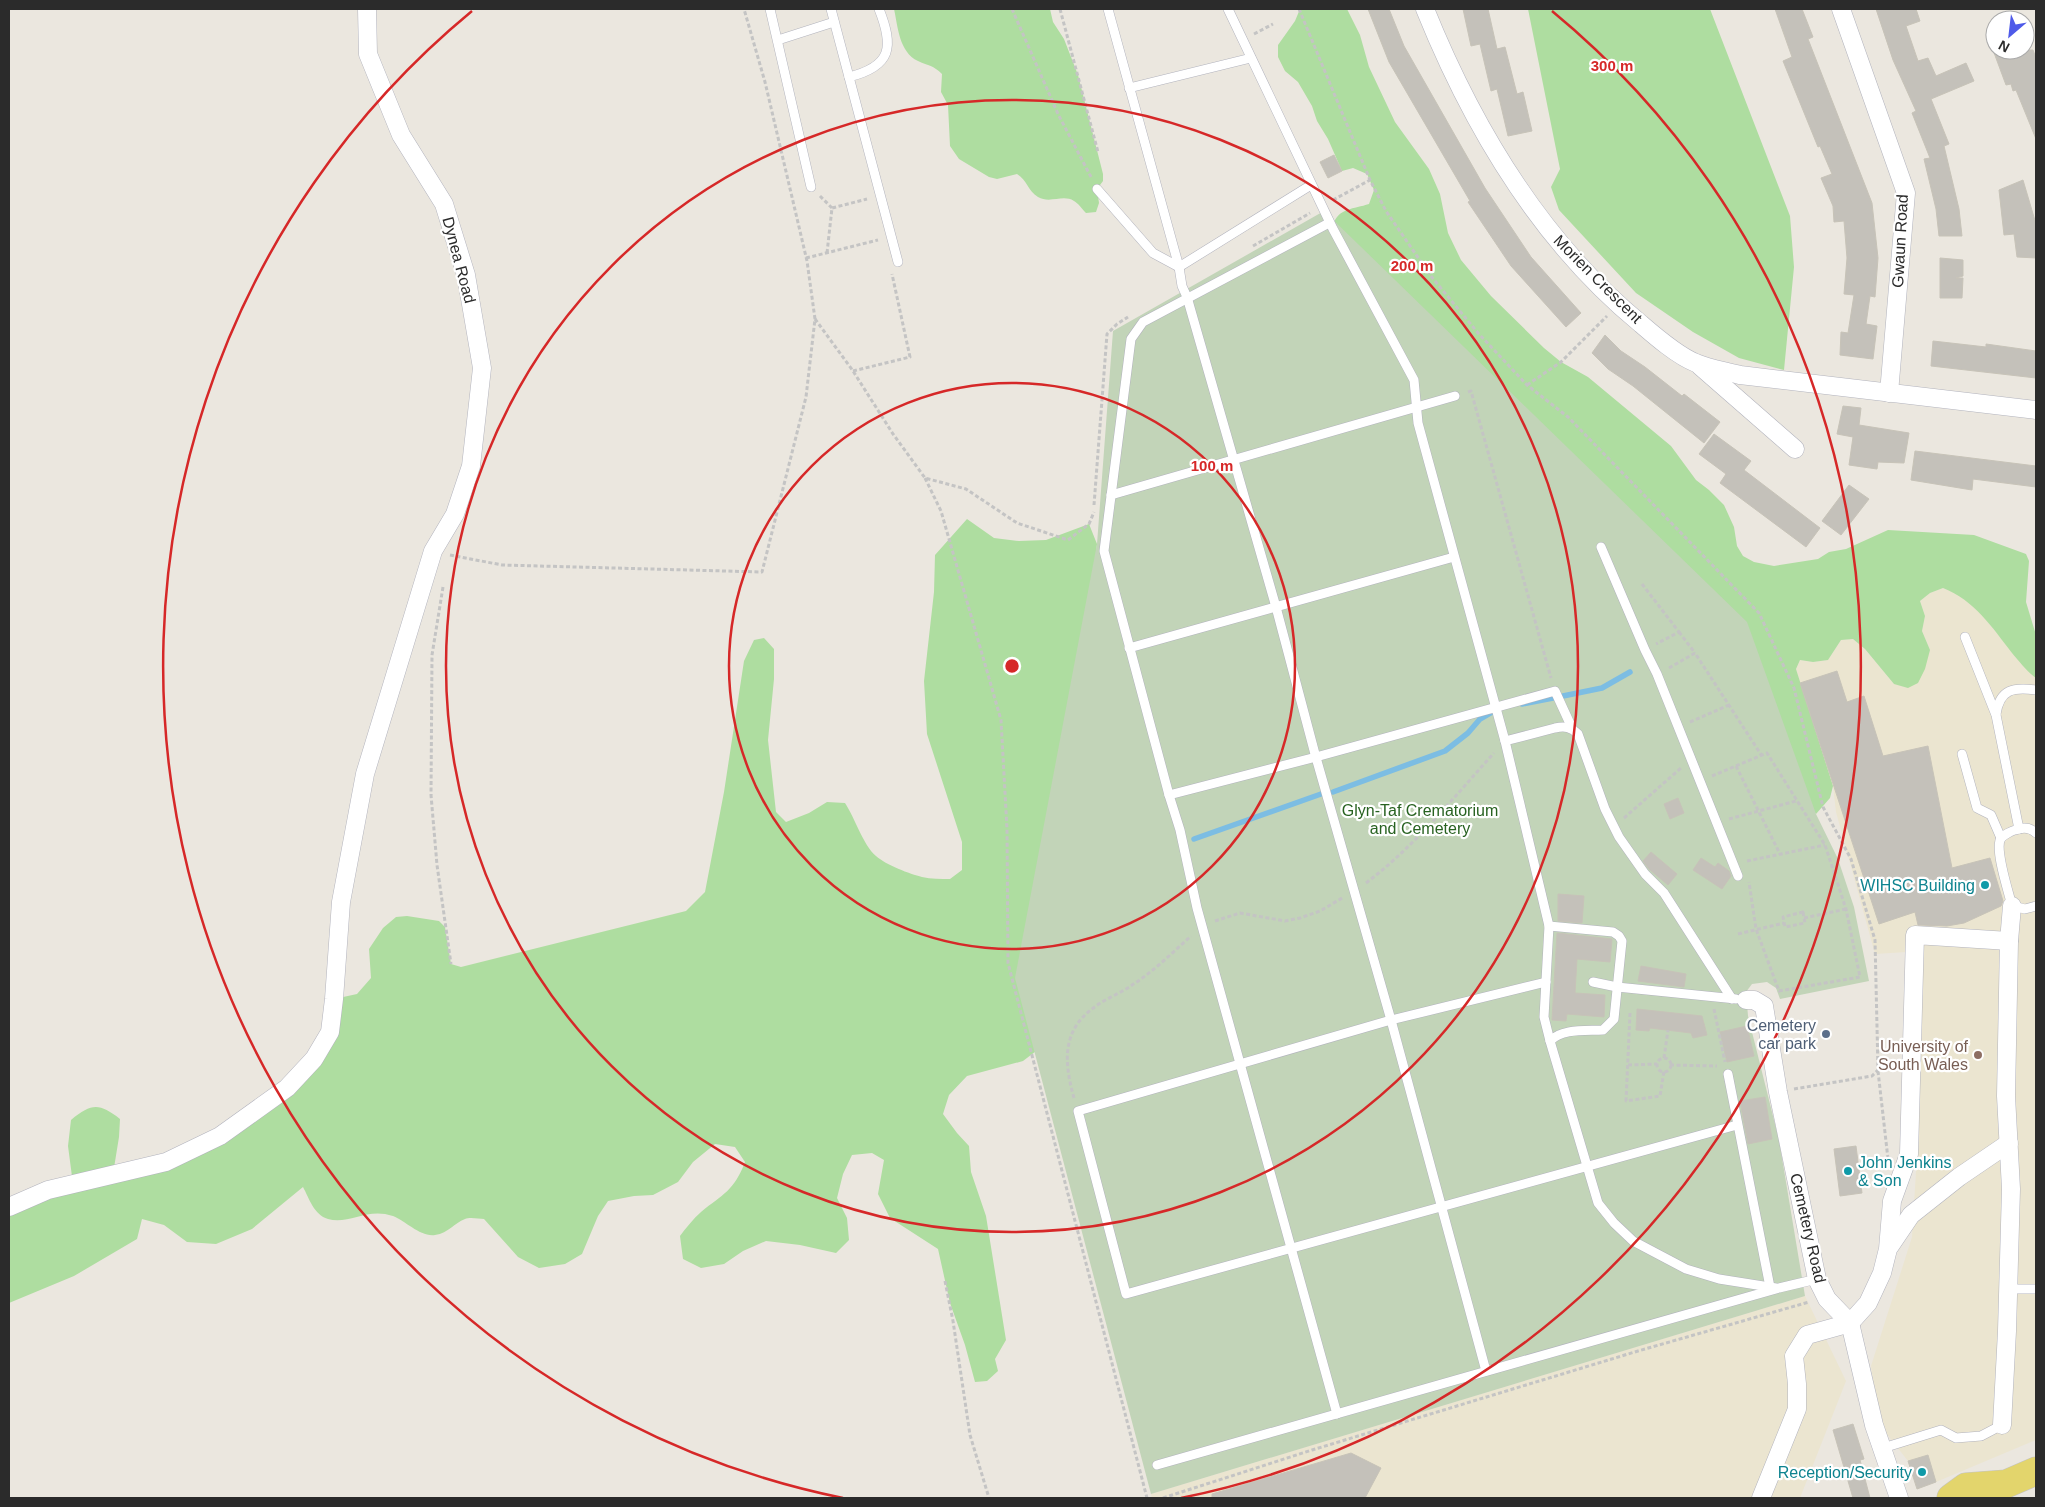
<svg xmlns="http://www.w3.org/2000/svg" width="2045" height="1507" font-family="Helvetica,sans-serif">
	<rect width="100%" height="100%" fill="#ebe7df"/>
	<g fill="#ebe5d0">
		<polygon points="1943,588 1958,594 1979,611 2017,658 2036,678 2036,1440 1936,1482 1917,1489 1908,1461 1886,1433 1876,1403 1871,1366 1912,1237 1917,1155 1922,951 1875,954 1836,812 1833,786 1796,669 1800,660 1813,662 1828,660 1841,640 1853,639 1865,649 1894,684 1930,650 1922,631 1925,616 1920,601 1930,593"/>
		<polygon points="1805,1296 1846,1381 1800,1498 1152,1498 1151,1494"/>
	</g>
	<g fill="#aedda0">
		<path d="M894,9H1050L1053,22L1064,39L1078,75L1103,174V181L1097,189L1099,203L1096,212L1086,213C1082,209 1078,203 1074,201C1063,194 1050,204 1038,197C1028,191 1027,180 1017,174L997,179L989,177L959,159L950,146L948,105L941,92L942,74C933,65 929,66 918,61C899,52 898,27 894,9Z"/>
		<path d="M1300,9H1347L1360,35L1369,67L1395,122L1429,169L1440,194L1448,233L1461,260L1491,296L1544,348L1561,362L1588,377L1671,446L1696,480L1709,490L1724,505L1734,527L1737,546L1743,556L1754,562L1774,566L1818,559L1829,552L1846,549L1888,530L1974,535L2026,554L2029,561L2026,602L2036,635V678C2027,672 2019,661 2012,653C1992,627 1974,600 1943,588L1930,593L1920,601L1925,616L1922,631L1930,650L1925,669L1918,683L1908,688L1894,684L1865,649L1853,639L1841,640L1828,660L1813,662L1800,660L1796,669L1833,786L1830,798L1816,814L1333,225C1338,208 1354,209 1369,204L1374,190L1367,174L1353,168L1342,171L1328,139L1317,121L1312,106L1298,82L1285,71L1278,57V45L1295,21Z"/>
		<polygon points="1528,9 1710,9 1790,216 1794,267 1784,370 1739,358 1693,332 1636,293 1559,210 1551,187 1560,169"/>
		<path d="M967,519L994,538L1019,541L1046,540L1089,524L1097,544L1044,1045L1023,1061L967,1076L949,1095L943,1114L957,1133L969,1146L971,1172L986,1216L1006,1340L995,1359L998,1371L987,1381L975,1382L965,1345L950,1303L938,1249L890,1218L878,1194L884,1160L872,1153L852,1155L843,1174L837,1198L847,1218L849,1240L836,1253L800,1245L766,1241L743,1251L724,1264L701,1268L683,1259L680,1236C686,1228 693,1219 701,1212C723,1194 734,1191 745,1162L735,1147L715,1144L693,1162L678,1182L653,1195L634,1196L608,1201L598,1216L582,1254L565,1264L539,1268L518,1257L484,1219C479,1219 470,1217 465,1219C454,1223 449,1233 435,1235C420,1237 406,1221 393,1216C367,1207 349,1225 328,1219C314,1215 309,1198 303,1187L252,1229L216,1244L187,1242L164,1225L142,1219L137,1239L74,1276L9,1303V1208L73,1184L68,1146L71,1120C92,1103 99,1103 120,1119L119,1137L113,1174L220,1136L314,1059L334,999L357,994L371,978L369,949L383,928L396,917L407,916L439,921L445,927L451,964L461,967L686,911L705,892L724,792L744,661L754,640L764,638L774,649V679L768,740L776,812L786,822L809,813L827,802L845,803C855,818 863,845 876,856C886,865 910,874 922,877C931,879 941,879 950,879L962,870V842L927,734L924,681L934,592L935,555Z"/>
	</g>
	<polygon fill="#c2d4b8" points="1324,211 1747,622 1816,814 1838,859 1854,907 1869,981 1780,999 1776,988 1767,982 1752,984 1746,992 1748,1016 1779,1140 1805,1296 1151,1494 1015,978 1097,544 1113,331"/>
	<g fill="none" stroke-linecap="round" stroke-linejoin="round">
		<g stroke="#7cbde3" stroke-width="5.5">
			<polyline points="1563,696 1602,688 1630,672"/>
			<polyline points="1522,704 1553,698"/>
			<polyline points="1333,792 1445,751 1468,733 1480,719 1492,712"/>
			<polyline points="1194,839 1321,794"/>
		</g>
	</g>
	<g fill="#c4c1ba" stroke="#c7c3b8">
		<polygon points="1368,9 1389,9 1404,46 1485,188 1531,257 1581,313 1566,327 1511,266 1468,202 1470,201 1389,62"/>
		<polygon points="1463,9 1488,9 1497,49 1505,47 1517,94 1523,92 1532,131 1508,136 1497,89 1491,91 1480,44 1471,46"/>
		<polygon points="1775,9 1802,9 1813,37 1808,39 1872,203 1878,258 1875,297 1870,296 1866,324 1877,326 1873,359 1840,355 1841,332 1848,333 1854,295 1844,294 1847,258 1844,221 1834,222 1833,206 1821,178 1832,174 1820,146 1818,147 1783,61 1792,57"/>
		<polygon points="1876,9 1916,9 1920,21 1906,26 1918,61 1928,58 1936,76 1966,63 1974,81 1931,99 1949,144 1944,146 1959,209 1962,236 1939,236 1936,209 1924,159 1930,158 1912,113 1916,111 1893,60"/>
		<polygon points="1993,50 2033,50 2036,58 2036,139 2016,90 2013,91 2011,84 2006,85"/>
		<polygon points="1334,155 1342,171 1328,178 1320,162"/>
		<polygon points="2023,180 2036,224 2036,258 2017,257 2014,234 2004,235 1999,190"/>
		<polygon points="1940,258 1963,260 1963,276 1956,278 1963,278 1962,298 1940,298"/>
		<polygon points="1605,335 1621,351 1645,367 1682,396 1684,394 1720,422 1704,443 1633,386 1608,369 1592,353"/>
		<polygon points="1933,341 1986,347 1986,344 2036,351 2036,378 1931,366"/>
		<polygon points="1843,406 1861,408 1859,425 1909,433 1904,463 1878,462 1877,469 1849,465 1853,437 1837,434"/>
		<polygon points="1714,434 1751,461 1744,470 1820,528 1806,547 1720,483 1726,474 1699,454"/>
		<polygon points="1915,451 2036,466 2036,487 1973,479 1972,490 1911,480"/>
		<polygon points="1849,485 1869,499 1841,535 1822,521"/>
		<polygon points="1837,671 1847,702 1864,696 1883,756 1928,746 1952,868 1990,858 2003,901 2001,906 1964,923 1947,926 1918,925 1915,912 1879,924 1800,683"/>
		<polygon points="1678,798 1684,813 1670,819 1664,804"/>
		<polygon points="1651,852 1677,874 1668,885 1649,869 1643,861"/>
		<polygon points="1701,858 1715,867 1718,863 1729,871 1731,876 1722,889 1693,870"/>
		<polygon points="1558,894 1584,896 1582,923 1558,921"/>
		<polygon points="1557,933 1612,939 1610,962 1577,959 1575,993 1605,995 1604,1017 1567,1014 1566,1021 1552,1020"/>
		<polygon points="1641,966 1686,974 1684,987 1638,981"/>
		<polygon points="1637,1009 1702,1016 1707,1035 1693,1038 1691,1033 1650,1028 1649,1031 1636,1030"/>
		<polygon points="1747,1026 1754,1056 1727,1062 1720,1032"/>
		<polygon points="1765,1097 1772,1139 1748,1144 1740,1101"/>
		<polygon points="1856,1146 1862,1193 1840,1196 1834,1149"/>
		<polygon points="1853,1424 1864,1459 1860,1460 1870,1498 1853,1498 1833,1430"/>
		<polygon points="1351,1453 1381,1468 1365,1498 1212,1498 1212,1494"/>
		<polygon points="1928,1455 1936,1482 1917,1489 1908,1461"/>
	</g>
	<g fill="none" stroke-linecap="round" stroke-linejoin="round">
		<defs>
			<g id="service">
				<polyline points="770,9 811,187"/>
				<polyline points="831,9 898,262"/>
				<polyline points="1108,9 1179,267 1182,286 1187,297 1276,607 1315,754 1391,1020 1486,1371"/>
				<polyline points="1228,9 1333,229 1414,380 1418,423 1505,741"/>
				<polyline points="778,40 834,22"/>
				<path d="M849,77C892,66 894,47 879,9"/>
				<polyline points="1129,88 1251,58"/>
				<polyline points="1097,189 1153,253 1179,267"/>
				<polyline points="1329,223 1143,322 1131,339 1104,551 1169,795 1180,830 1197,908 1337,1414"/>
				<polyline points="1179,267 1311,185"/>
				<polyline points="1111,495 1455,396"/>
				<polyline points="1601,547 1645,650 1657,674 1738,876"/>
				<polyline points="1965,637 1996,715 2019,829"/>
				<polyline points="1129,648 1454,557"/>
				<path d="M1996,714C2000,689 2013,687 2036,690"/>
				<polyline points="1962,754 1977,808 1991,815 2001,838"/>
				<polyline points="1169,795 1316,757 1555,691 1572,728"/>
				<path d="M2036,833C2030,827 2023,827 2015,830C2011,831 2004,835 2001,838C1994,849 2009,893 2012,906L2025,909L2036,906"/>
				<path d="M1549,926L1613,932L1619,936L1622,941L1614,1019L1603,1030C1586,1031 1562,1028 1550,1041L1598,1203L1614,1223L1633,1241L1686,1269L1719,1279L1776,1288"/>
				<polyline points="1546,982 1391,1020 1078,1111 1126,1294 1737,1125"/>
				<polyline points="1593,982 1617,987 1736,999"/>
				<path d="M1550,1041L1544,1017L1549,926L1505,741L1555,728C1565,726 1571,727 1578,734L1605,809L1619,837L1645,874L1664,893L1732,999"/>
				<polyline points="1728,1074 1770,1287"/>
				<polyline points="2008,1289 2036,1289"/>
				<polyline points="1883,1448 1941,1430 1956,1438 1981,1436 2002,1425"/>
				<polyline points="1157,1465 1779,1288 1817,1279"/>
			</g>
			<g id="minor">
				<path d="M1425,9C1473,128 1541,242 1641,324C1656,337 1678,356 1696,363C1710,369 1726,371 1740,375L2036,410"/>
				<polyline points="1841,9 1906,193 1889,393"/>
				<polyline points="1700,366 1795,449"/>
				<polyline points="1746,1000 1754,1000 1764,1006 1778,1092 1817,1279 1827,1299 1850,1323 1874,1425 1899,1498"/>
				<polyline points="9,1207 48,1190 166,1162 220,1136 287,1088 314,1059 330,1032 334,999 341,902 365,774 433,551 455,514 471,466 482,368 466,275 444,204 401,135 368,54 367,9"/>
				<polyline points="1890,1246 1911,1215 1959,1177 2009,1143"/>
				<polyline points="2002,1425 2007,1331 2011,1189 2006,1096 2009,941 2012,906"/>
				<polyline points="1761,1498 1797,1409 1797,1384 1794,1356 1807,1335 1850,1323 1868,1303 1882,1273 1888,1249 1892,1201 1909,1154 1915,935 2009,941"/>
			</g>
			<polyline id="primary" points="1951,1498 1966,1487 2006,1484 2036,1471"/>
		</defs>
		<use href="#service" stroke="#b2b3bd" stroke-width="10"/>
		<use href="#minor" stroke="#b2b3bd" stroke-width="19"/>
		<use href="#primary" stroke="#c4c4c4" stroke-width="29"/>
		<g stroke="#c4c4c4" stroke-width="3" stroke-dasharray="4 2.5" stroke-linecap="butt">
			<polyline points="1012,9 1058,114 1091,177"/>
			<polyline points="1060,9 1098,152"/>
			<polyline points="1299,9 1370,180 1386,211 1430,275 1478,333 1527,385 1568,417 1759,613 1794,688 1823,807 1851,859 1875,940 1878,1070 1872,1076 1794,1089"/>
			<polyline points="1254,34 1273,24"/>
			<polyline points="820,196 832,208"/>
			<polyline points="1333,200 1370,180"/>
			<polyline points="1253,246 1310,213"/>
			<polyline points="827,253 832,208 867,199"/>
			<polyline points="806,258 878,240"/>
			<polyline points="815,319 853,371 893,434 925,478 966,489 1017,523 1068,540 1089,524 1094,512"/>
			<polyline points="853,371 910,357 892,274"/>
			<polyline points="1527,385 1561,362 1607,316"/>
			<polyline points="1468,392 1471,391 1551,678"/>
			<polyline points="925,478 941,511 1001,720 1007,829 1008,963 1147,1498"/>
			<polyline points="1094,505 1107,334 1117,324 1128,317"/>
			<polyline points="450,555 502,565 762,572 806,397 815,319 807,261 765,82 744,9"/>
			<polyline points="1642,584 1679,632 1656,644"/>
			<polyline points="443,587 432,655 431,795 437,865 451,964"/>
			<polyline points="1679,632 1695,653"/>
			<polyline points="1669,668 1695,653 1762,756"/>
			<polyline points="1690,722 1729,705"/>
			<polyline points="1736,766 1780,854"/>
			<polyline points="1712,776 1767,753 1825,845 1846,909 1860,977 1779,991 1756,929 1749,882"/>
			<polyline points="1624,818 1681,768"/>
			<polyline points="1729,819 1796,801"/>
			<polyline points="1747,861 1825,845"/>
			<path d="M1366,883C1415,846 1453,798 1494,753"/>
			<polygon points="1803,912 1805,923 1785,927 1783,917"/>
			<polyline points="1804,918 1846,909"/>
			<polyline points="1215,921 1240,913 1285,921 1300,918 1320,911 1344,897"/>
			<polyline points="1738,934 1784,923"/>
			<polyline points="1714,1009 1725,1062"/>
			<polyline points="1630,1013 1626,1101 1660,1096 1664,1071"/>
			<polyline points="1664,1058 1668,1030"/>
			<circle cx="1664" cy="1065" r="7"/>
			<polyline points="1628,1065 1657,1064"/>
			<polyline points="1670,1065 1717,1066"/>
			<polyline points="1878,1071 1888,1159"/>
			<path d="M1074,1098C1064,1062 1061,1030 1096,1006C1107,998 1121,993 1132,985C1153,972 1172,953 1191,936"/>
			<polyline points="945,1281 953,1321 970,1435 989,1498"/>
			<polyline points="1163,1498 1312,1450 1638,1351 1809,1302"/>
		</g>
		<use href="#service" stroke="#fff" stroke-width="9"/>
		<use href="#minor" stroke="#fff" stroke-width="18"/>
		<use href="#primary" stroke="#e3d56c" stroke-width="28"/>
	</g>
	<g fill="none" stroke="#d62828" stroke-width="2.5">
		<circle cx="1012" cy="666" r="283"/>
		<circle cx="1012" cy="666" r="566"/>
		<path d="M843 1498A849 849 0 0 1 472 11M1552 11A849 849 0 0 1 1181 1498"/>
	</g>
	<g fill="#0f9aa8" stroke="#fff" stroke-width="2">
		<circle cx="1985" cy="885" r="5"/>
		<circle cx="1848" cy="1171" r="5"/>
		<circle cx="1922" cy="1472" r="5"/>
	</g>
	<circle fill="#5c6f8a" stroke="#fff" stroke-width="2" cx="1826" cy="1034" r="5"/>
	<circle fill="#8d6e63" stroke="#fff" stroke-width="2" cx="1978" cy="1055" r="5"/>
	<g text-anchor="middle" dominant-baseline="central" stroke-width="4.5" stroke-linejoin="round" paint-order="stroke">
		<g font-size="16" fill="#2b2b2b" stroke="#fff">
			<text transform="translate(1900 241) rotate(-87)">Gwaun Road</text>
			<text transform="translate(459 260) rotate(75)">Dynea Road</text>
			<text transform="translate(1598 279) rotate(45)">Morien Crescent</text>
			<text transform="translate(1808 1228) rotate(77)">Cemetery Road</text>
		</g>
		<g font-size="16" fill="#286221" stroke="#fff">
			<text x="1420" y="810">Glyn-Taf Crematorium<tspan x="1420" dy="18">and Cemetery</tspan></text>
		</g>
		<g font-size="16" fill="#0d838f" stroke="#fff" text-anchor="end">
			<text x="1975" y="885">WIHSC Building</text>
			<text x="1858" y="1162" text-anchor="start">John Jenkins<tspan x="1858" dy="18">&amp; Son</tspan></text>
			<text x="1912" y="1472">Reception/Security</text>
		</g>
		<g font-size="16" fill="#4e5e75" stroke="#fff" text-anchor="end">
			<text x="1816" y="1025">Cemetery<tspan x="1816" dy="18">car park</tspan></text>
		</g>
		<g font-size="16" fill="#785e54" stroke="#fff" text-anchor="end">
			<text x="1968" y="1046">University of<tspan x="1968" dy="18">South Wales</tspan></text>
		</g>
	</g>
	<circle cx="1012" cy="666" r="8" fill="#d62828" stroke="#fff" stroke-width="2.5"/>
	<g font-size="15" text-anchor="middle" font-weight="bold" fill="#d62828" stroke="#fff" stroke-width="4.5" stroke-linejoin="round" paint-order="stroke">
		<text x="1612" y="71">300 m</text>
		<text x="1412" y="271">200 m</text>
		<text x="1212" y="471">100 m</text>
	</g>
	<rect width="2045" height="1507" fill="none" stroke="#2b2b2b" stroke-width="20"/>
	<g transform="translate(2010 35) rotate(208)"><circle r="24" fill="#ffffff" stroke="#aaaaaa"/>
	<path d="M0-4L9 19L0 12L-9 19Z" fill="#4e5ae9"/>
	<text y="-8" font-size="14" font-weight="bold" text-anchor="middle" fill="#2b2b2b">N</text>
	</g>
</svg>
